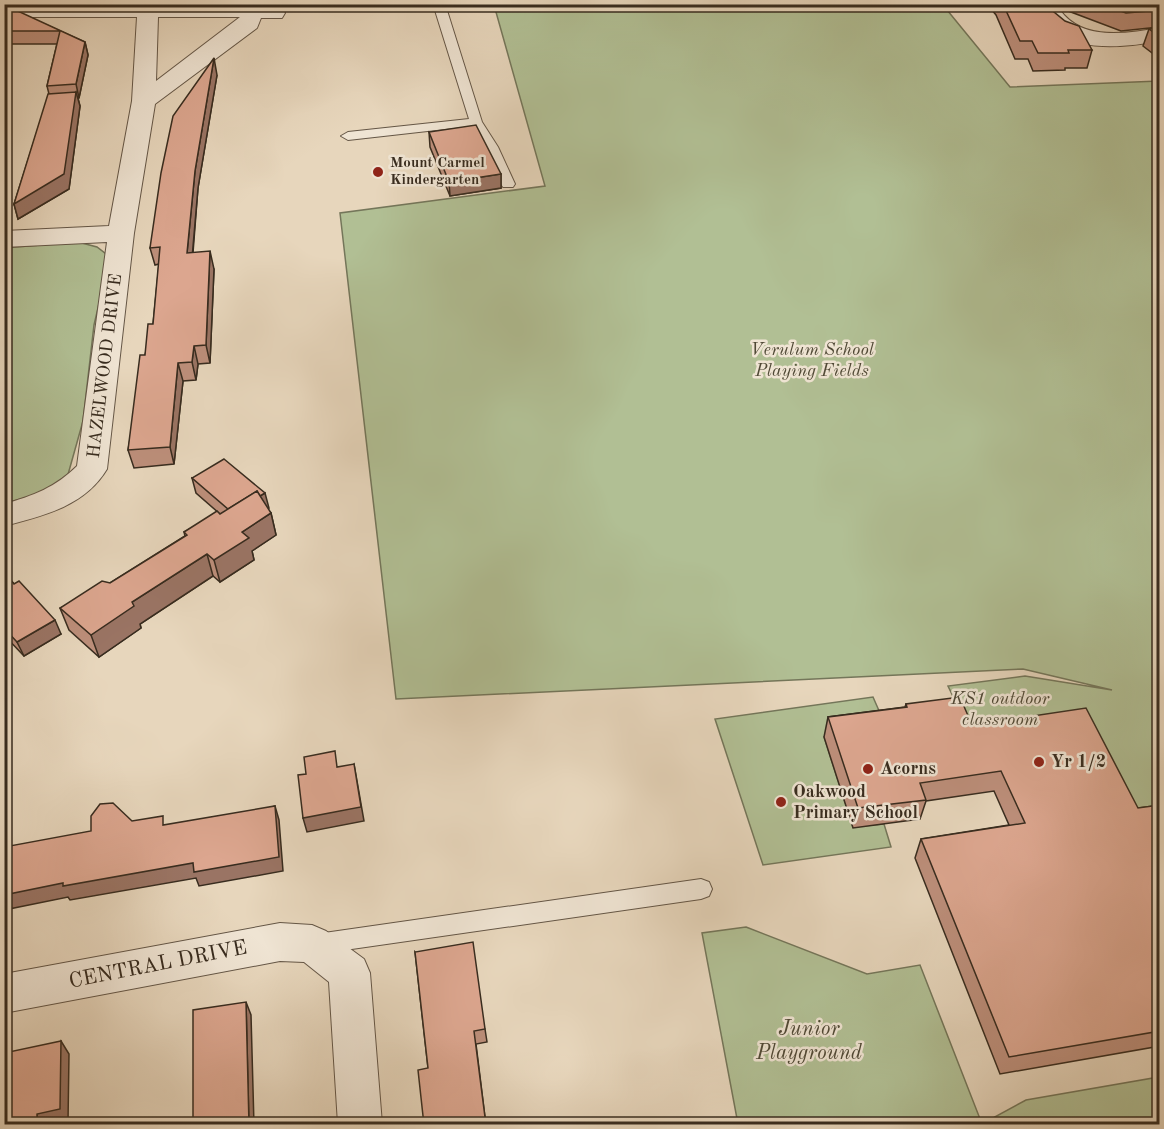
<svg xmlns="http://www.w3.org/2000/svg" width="1164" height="1129" font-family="'Old Standard TT',serif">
	<rect width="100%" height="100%" fill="#e7d6bc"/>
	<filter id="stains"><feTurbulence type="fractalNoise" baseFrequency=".00333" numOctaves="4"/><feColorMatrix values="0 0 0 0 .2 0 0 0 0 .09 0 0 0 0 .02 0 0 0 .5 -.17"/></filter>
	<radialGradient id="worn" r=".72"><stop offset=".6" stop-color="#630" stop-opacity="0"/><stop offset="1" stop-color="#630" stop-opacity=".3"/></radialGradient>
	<g fill="#b1bf94" stroke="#74765a" stroke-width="1.5">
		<polygon points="494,5 943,5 1010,87 1159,81 1159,830 976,744 948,686 1025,676 1112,690 1023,669 396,699 340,213 545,186"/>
		<polygon points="78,242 97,247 110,257 94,325 83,421 67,478 45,493 5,503 4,248"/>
		<polygon points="873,697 887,729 824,737 853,827 884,824 891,847 763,865 715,719"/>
		<polygon points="746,927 867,974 920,965 982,1124 1026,1100 1159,1077 1159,1124 738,1124 702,933"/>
	</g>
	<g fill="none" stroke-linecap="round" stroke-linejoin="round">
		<defs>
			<g id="service">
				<polygon points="433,4 445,4 482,122 498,147 515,184 513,187 503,187 501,184 472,126 348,140 341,136 348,132 469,119"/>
				<polygon points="701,879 709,882 712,889 709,896 701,899 317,954 309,951 306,944 309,937 317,934"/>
			</g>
			<g id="minor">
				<path d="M1035,4H1056C1078,42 1122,34 1160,28V41C1126,47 1079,53 1050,28C1043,22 1039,12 1035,4Z"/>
				<path d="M4,5H252L282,8L285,13L282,18H261L257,28L155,104L134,233L107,469C85,506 43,516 4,526V504C33,496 56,487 77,466L107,242L4,247V231L109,226L132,101L137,17H4ZM158,17H240L156,81Z"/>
				<polygon points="280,923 312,925 326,931 364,959 370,973 382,1124 338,1124 329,982 304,962 280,961 4,1013 4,974"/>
			</g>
		</defs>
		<use href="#service" stroke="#645646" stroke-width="2"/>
		<use href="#minor" stroke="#645646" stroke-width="2"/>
		<use href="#service" fill="#efe4d3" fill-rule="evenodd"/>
		<use href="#minor" fill="#efe4d3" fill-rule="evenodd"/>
	</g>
	<g fill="#bd8f7b" stroke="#382c1f" stroke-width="1.5">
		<polygon points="987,4 1047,4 1048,7 1092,50 1087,68 1065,68 1065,70 1033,71 1028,59 1015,59 996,15"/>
		<polygon points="1058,4 1160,4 1160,59 1143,46 1149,29 1159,27 1121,31 1063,9"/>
		<polygon points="4,6 85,42 88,55 79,98 78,98 80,106 69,189 18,219 14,204 49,94 47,86 57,44 4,44"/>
		<polygon points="217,75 198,188 193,253 214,269 210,363 198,364 196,380 183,381 174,464 134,468 128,450 145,355 153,324 159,264 155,265 150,248"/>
		<polygon points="429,132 501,174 501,188 450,196 430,147"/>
		<polygon points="192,478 268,509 271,513 276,535 252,551 254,560 220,582 213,576 140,624 141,628 99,657 69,630 60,608 110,583 185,536 184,532 220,514 196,493"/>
		<polygon points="4,573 61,634 24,656 4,635"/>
		<polygon points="906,704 972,725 1138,808 1160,805 1160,1046 1000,1074 915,858 921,839 1009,825 994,791 926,801 920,819 853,828 824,737 828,717 905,707"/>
		<polygon points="415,952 485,1029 487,1042 476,1044 486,1125 428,1068"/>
	</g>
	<g fill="#9a7464" stroke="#382c1f" stroke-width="1.5">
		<polygon points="85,42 88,55 79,98 76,84"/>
		<polygon points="214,58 217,75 198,188 191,270 187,253 195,171"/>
		<polygon points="76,92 80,106 69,189 18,219 14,204"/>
		<polygon points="501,174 501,188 450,196 449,182"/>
		<polygon points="210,251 214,269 210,363 206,345"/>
		<polygon points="194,346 198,364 196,380 192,362"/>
		<polygon points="178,363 183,381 174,464 170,447"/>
		<polygon points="265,493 269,508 232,513"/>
		<polygon points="271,513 276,535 252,551 254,560 220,582 214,560 242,532"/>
		<polygon points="207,554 213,576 140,624 141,628 99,657 91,635 132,602"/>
		<polygon points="55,620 61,634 24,656 17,642"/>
		<polygon points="354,764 364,821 307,832 303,818"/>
		<polygon points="275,806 279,820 283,871 199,886 196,878 70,900 68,897 4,910 4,895"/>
		<polygon points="246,1002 251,1015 254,1125 249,1125"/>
		<polygon points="61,1041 69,1054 68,1122 53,1125 37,1125 37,1114"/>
	</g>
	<g fill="#dca68f" stroke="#382c1f" stroke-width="1.5">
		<polygon points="1003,4 1047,4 1048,7 1065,21 1079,26 1092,50 1068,50 1069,53 1038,53 1032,41 1020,41"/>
		<polygon points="1101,4 1160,4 1160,10 1126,13"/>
		<polygon points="4,6 7,6 85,42 76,84 47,86 60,31 4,31"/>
		<polygon points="1160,27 1160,37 1149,29"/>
		<polygon points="214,58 195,171 187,253 210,251 206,345 194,346 192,362 178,363 170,447 128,450 140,355 145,355 148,324 153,324 160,247 150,248 161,173 173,116"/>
		<polygon points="76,92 64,174 14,204 48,94"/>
		<polygon points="476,125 501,174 449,182 429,132"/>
		<polygon points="224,459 265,493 260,496 257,491 228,509 192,478"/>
		<polygon points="257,491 271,513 242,532 249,538 214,560 207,554 132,602 134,606 91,635 60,608 102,581 110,583 187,535 184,532 217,511 220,514"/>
		<polygon points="5,573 14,584 19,581 55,620 17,642 4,628"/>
		<polygon points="960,697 972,725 1086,708 1138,808 1160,805 1160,1031 1009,1057 921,839 1025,823 1001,771 920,783 926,800 858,808 828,717 907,707 906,704"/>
		<polygon points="335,751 337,767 354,764 361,807 303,818 298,775 306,774 304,757"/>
		<polygon points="113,803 132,821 163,816 163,825 275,806 279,857 194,872 193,863 63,886 63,883 4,895 4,847 91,831 91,816 100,804"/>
		<polygon points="473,942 485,1029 474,1031 486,1125 424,1125 418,1070 428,1068 415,952"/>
		<polygon points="246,1002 249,1125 206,1125 206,1122 193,1125 193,1010"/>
		<polygon points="61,1041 60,1109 37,1114 37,1125 4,1125 4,1053"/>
		<polygon points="506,1122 506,1125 489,1125"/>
	</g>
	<g fill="#8f2418" stroke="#efe4d3" stroke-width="2">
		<circle cx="378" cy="172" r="6"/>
		<circle cx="1039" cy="762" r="6"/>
		<circle cx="868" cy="769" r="6"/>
		<circle cx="781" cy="802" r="6"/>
	</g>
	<g text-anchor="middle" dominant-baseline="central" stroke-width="5" stroke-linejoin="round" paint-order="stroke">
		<g font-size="15" font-weight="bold" fill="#382c1f" stroke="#efe4d3" text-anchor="start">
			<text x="390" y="163">Mount Carmel<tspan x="390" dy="17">Kindergarten</tspan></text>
		</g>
		<g font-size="18" font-style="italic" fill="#504936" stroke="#efe4d3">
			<text x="812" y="350">Verulum School<tspan x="812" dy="21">Playing Fields</tspan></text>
			<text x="1000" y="699">KS1 outdoor<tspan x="1000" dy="21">classroom</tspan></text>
		</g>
		<g font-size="18" fill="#382c1f" stroke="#efe4d3">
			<text transform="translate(105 366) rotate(-83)">HAZELWOOD DRIVE</text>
		</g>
		<g font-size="18" font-weight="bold" fill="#382c1f" stroke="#efe4d3" text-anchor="start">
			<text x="1051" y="762">Yr 1/2</text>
			<text x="880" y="769">Acorns</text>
			<text x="793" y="792">Oakwood<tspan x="793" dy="21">Primary School</tspan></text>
		</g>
		<g font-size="21" fill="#382c1f" stroke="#efe4d3">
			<text transform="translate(158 965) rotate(-11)">CENTRAL DRIVE</text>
		</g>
		<g font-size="21" font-style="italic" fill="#504936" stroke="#efe4d3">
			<text x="809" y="1029">Junior<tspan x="809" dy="24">Playground</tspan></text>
		</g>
	</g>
	<rect width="1164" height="1129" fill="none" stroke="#e7d6bc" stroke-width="24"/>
	<rect x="6" y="6" width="1152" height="1117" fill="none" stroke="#382c1f" stroke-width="3"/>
	<rect x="12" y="12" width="1140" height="1105" fill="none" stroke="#382c1f" stroke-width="1.5"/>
	<rect width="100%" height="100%" filter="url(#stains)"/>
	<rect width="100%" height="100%" fill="url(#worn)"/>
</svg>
